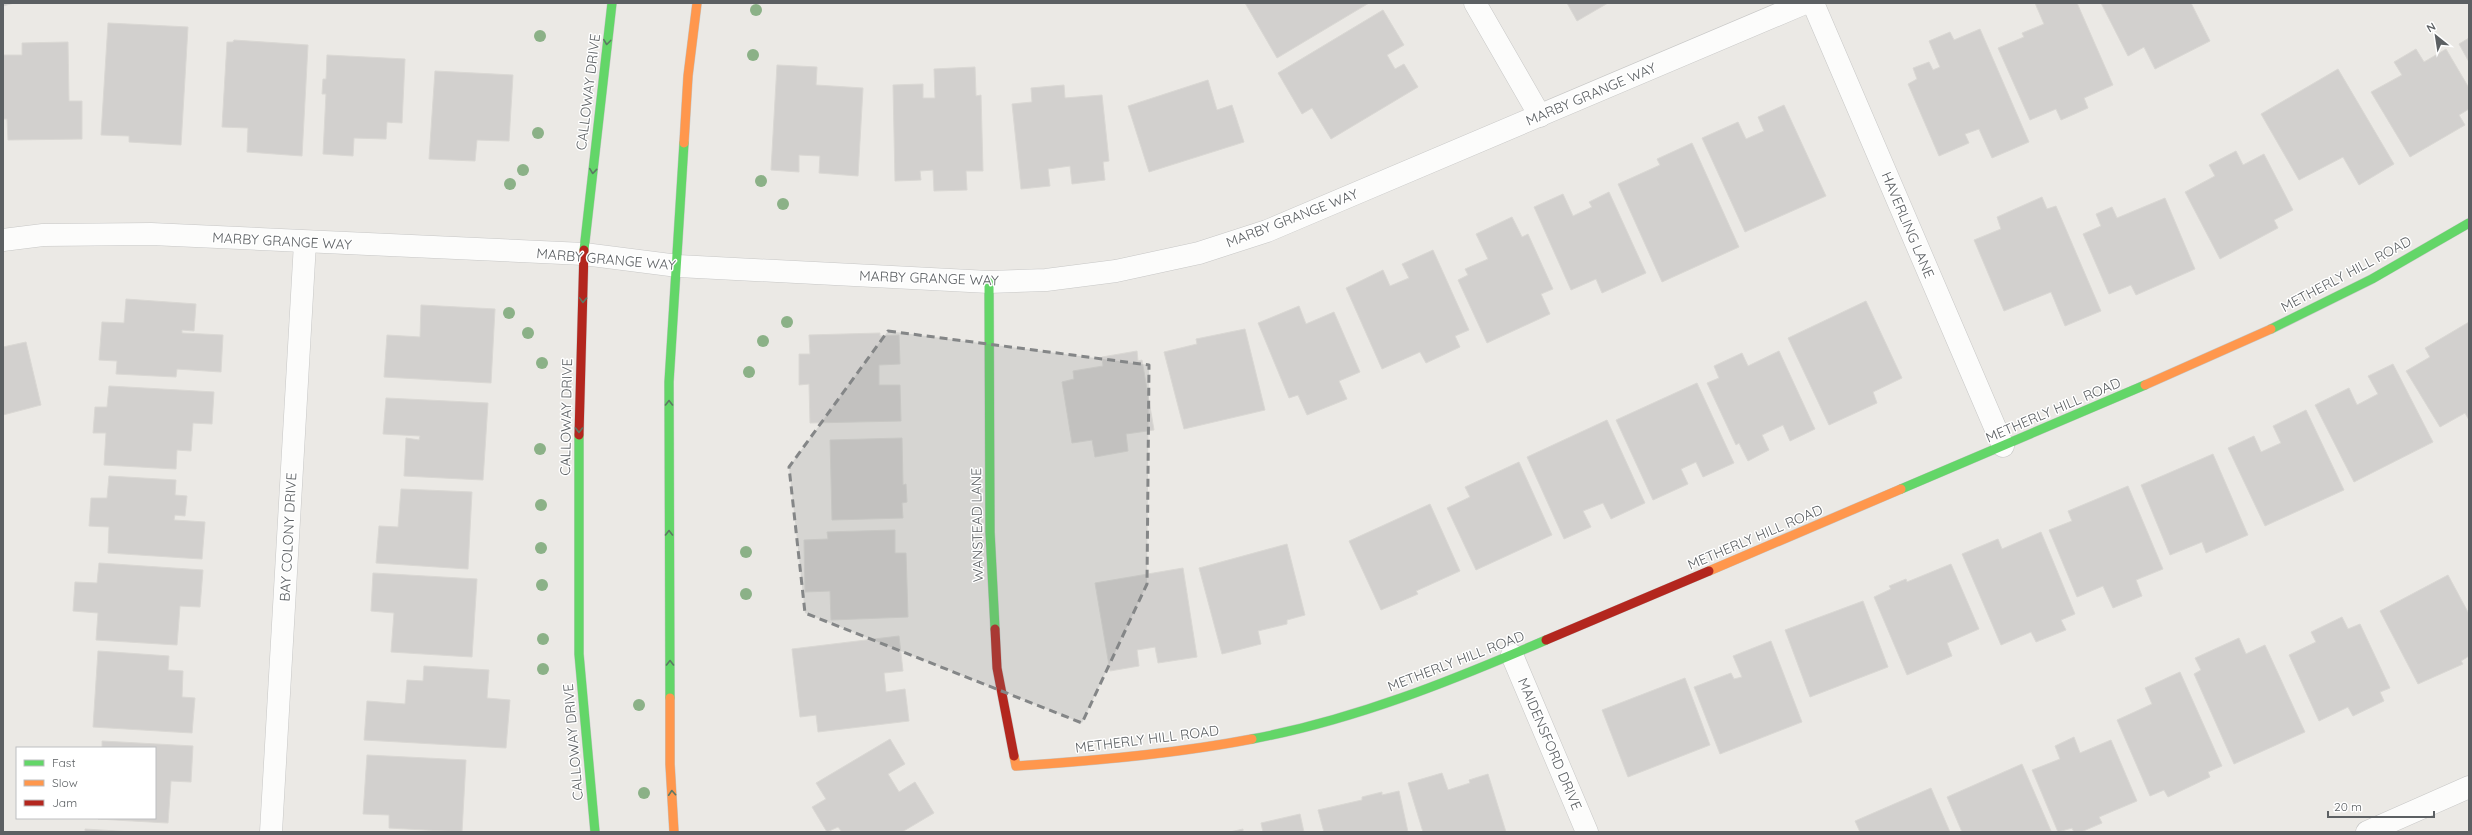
<svg xmlns="http://www.w3.org/2000/svg" width="2472" height="835" font-family="Quicksand,sans-serif">
	<rect width="100%" height="100%" fill="#ebe9e5"/>
	<g fill="#d2d0ce" stroke="#dad8d4">
		<polygon points="3,3 14,3 3,6"/>
		<polygon points="1245,3 1369,3 1277,58"/>
		<polygon points="1567,3 1608,3 1577,21"/>
		<polygon points="2035,3 2077,3 2113,85 2084,98 2088,108 2061,120 2056,109 2030,120 1998,48 2024,37 2022,33 2044,24"/>
		<polygon points="2101,3 2191,3 2210,41 2155,69 2144,47 2128,56"/>
		<polygon points="1383,10 1404,45 1387,55 1395,69 1404,64 1418,87 1331,139 1312,108 1302,114 1278,73"/>
		<polygon points="108,23 188,27 181,145 129,142 129,136 101,135"/>
		<polygon points="1980,29 2029,142 1992,158 1979,129 1965,134 1969,143 1939,156 1908,84 1917,79 1913,68 1929,62 1933,70 1940,67 1929,41 1950,32 1954,40"/>
		<polygon points="2469,38 2469,62 2459,44"/>
		<polygon points="234,40 308,45 302,156 247,152 248,128 222,127 227,42 233,42"/>
		<polygon points="68,42 69,101 82,101 82,139 8,140 7,119 3,119 3,55 22,55 22,43"/>
		<polygon points="2416,49 2424,62 2446,49 2469,88 2469,109 2459,115 2465,125 2410,157 2371,92 2402,75 2394,62"/>
		<polygon points="327,55 405,59 402,123 387,122 386,139 354,138 353,156 323,154 326,94 322,94 323,79 326,79"/>
		<polygon points="777,65 817,67 816,85 863,88 858,176 819,173 820,156 799,155 799,172 771,170"/>
		<polygon points="975,67 976,96 981,95 983,171 966,171 967,190 934,191 933,170 920,171 921,180 895,181 893,85 923,84 923,98 935,98 934,69"/>
		<polygon points="2338,69 2394,164 2359,185 2343,157 2299,180 2261,114"/>
		<polygon points="435,71 513,75 509,141 477,140 475,161 429,159"/>
		<polygon points="1208,80 1217,110 1232,105 1244,142 1149,172 1128,106"/>
		<polygon points="1064,85 1065,98 1102,95 1109,161 1103,162 1105,180 1072,184 1070,166 1048,169 1050,186 1021,189 1012,104 1032,102 1031,88"/>
		<polygon points="1784,105 1826,196 1745,232 1702,138 1738,122 1746,139 1764,131 1758,117"/>
		<polygon points="1692,143 1739,247 1662,282 1618,184 1660,165 1657,159"/>
		<polygon points="2236,151 2243,165 2264,154 2293,210 2274,220 2278,228 2220,259 2185,192 2215,176 2209,165"/>
		<polygon points="1609,192 1646,273 1602,293 1596,279 1571,290 1534,207 1563,194 1573,216 1592,207 1589,202"/>
		<polygon points="2042,197 2047,209 2056,206 2101,311 2065,326 2051,292 2004,311 1974,240 2001,229 1997,217"/>
		<polygon points="2165,198 2195,269 2136,295 2131,285 2109,294 2083,234 2101,226 2096,214 2112,207 2117,218"/>
		<polygon points="1512,217 1522,237 1528,234 1553,289 1541,294 1550,314 1487,343 1458,280 1468,275 1465,269 1488,259 1476,234"/>
		<polygon points="1433,250 1469,330 1455,336 1460,347 1426,363 1420,352 1382,369 1346,288 1383,270 1390,286 1409,278 1402,264"/>
		<polygon points="126,299 196,304 194,331 182,330 182,333 223,335 221,372 177,369 176,377 116,374 117,361 99,360 102,322 124,323"/>
		<polygon points="1866,301 1902,378 1873,392 1877,403 1829,425 1788,338"/>
		<polygon points="421,305 495,309 491,383 384,377 387,335 420,337"/>
		<polygon points="1299,306 1306,324 1334,312 1360,372 1339,381 1347,399 1307,415 1298,395 1289,398 1258,323"/>
		<polygon points="2469,322 2469,420 2465,413 2440,427 2406,371 2430,357 2425,348"/>
		<polygon points="1245,329 1265,410 1184,429 1164,352 1197,344 1196,339"/>
		<polygon points="880,333 880,336 899,335 900,364 879,365 879,385 900,385 901,421 810,423 809,384 799,385 799,354 810,354 809,335"/>
		<polygon points="26,342 41,405 3,415 3,347"/>
		<polygon points="1137,351 1138,361 1142,360 1154,430 1126,434 1128,451 1095,457 1092,440 1072,443 1062,382 1074,379 1073,371 1103,366 1102,357"/>
		<polygon points="1779,351 1815,429 1790,441 1783,425 1762,435 1769,450 1748,461 1739,443 1736,445 1707,383 1719,378 1714,366 1742,353 1748,366"/>
		<polygon points="2393,364 2433,442 2354,482 2315,405 2349,388 2357,405 2378,394 2368,376"/>
		<polygon points="1697,383 1734,463 1703,477 1696,462 1681,469 1688,484 1653,500 1616,420"/>
		<polygon points="109,386 214,392 212,424 193,423 191,451 177,450 176,469 104,465 106,433 93,433 95,407 107,407"/>
		<polygon points="386,398 488,403 483,480 404,476 406,438 419,440 420,436 383,434"/>
		<polygon points="2306,410 2344,490 2265,526 2228,448 2254,436 2261,452 2281,443 2273,426"/>
		<polygon points="1607,420 1645,503 1611,519 1603,503 1583,511 1591,527 1564,539 1527,457"/>
		<polygon points="902,438 903,485 906,484 907,502 902,503 903,518 832,520 830,440"/>
		<polygon points="2213,454 2248,535 2206,553 2202,542 2170,555 2141,485"/>
		<polygon points="1519,462 1552,535 1476,570 1447,508 1470,497 1465,487"/>
		<polygon points="109,476 176,480 175,495 187,496 185,516 175,515 174,520 205,522 202,559 108,553 109,527 89,526 91,498 107,498"/>
		<polygon points="2128,486 2163,569 2136,580 2142,596 2113,608 2103,586 2077,597 2049,530 2072,521 2068,511"/>
		<polygon points="401,489 472,492 468,569 376,563 379,526 398,527"/>
		<polygon points="1430,504 1460,571 1416,591 1418,594 1381,610 1349,541"/>
		<polygon points="895,530 895,553 906,553 908,617 831,620 830,591 805,592 804,540 828,539 827,532"/>
		<polygon points="2041,532 2075,614 2061,620 2066,630 2036,642 2031,632 2001,645 1962,554 1998,539 2002,549"/>
		<polygon points="1287,544 1305,615 1287,620 1287,624 1258,631 1261,644 1222,654 1199,568"/>
		<polygon points="99,563 203,570 200,607 180,606 177,645 96,640 98,613 73,611 75,582 97,583"/>
		<polygon points="1951,564 1979,629 1947,643 1952,656 1907,675 1874,597 1891,589 1889,586 1906,579 1907,582"/>
		<polygon points="1183,568 1197,657 1158,663 1155,647 1137,650 1139,666 1110,671 1095,583"/>
		<polygon points="373,573 477,579 472,657 391,652 394,613 371,611"/>
		<polygon points="2448,575 2469,614 2469,656 2461,661 2463,664 2418,684 2380,611"/>
		<polygon points="1863,601 1888,667 1810,697 1785,630"/>
		<polygon points="2342,617 2348,629 2360,624 2390,688 2380,692 2384,701 2353,716 2348,707 2319,721 2289,655 2316,642 2311,632"/>
		<polygon points="899,636 903,671 884,673 886,692 905,689 909,721 818,732 816,715 800,717 792,649"/>
		<polygon points="2239,638 2246,654 2265,645 2305,732 2234,764 2194,674 2201,670 2195,658"/>
		<polygon points="1771,641 1802,722 1720,754 1694,687 1731,673 1734,679 1742,677 1733,656"/>
		<polygon points="98,651 169,656 168,670 183,671 182,697 195,698 192,733 93,727"/>
		<polygon points="424,666 489,670 487,698 510,700 506,748 364,740 367,701 405,704 407,680 423,681"/>
		<polygon points="2180,672 2222,766 2208,772 2210,777 2168,797 2164,790 2150,796 2117,720 2152,704 2145,688"/>
		<polygon points="1685,678 1710,745 1628,777 1602,710"/>
		<polygon points="2074,737 2080,753 2111,740 2137,801 2099,817 2102,823 2081,832 2074,832 2072,828 2058,832 2032,770 2060,759 2055,746"/>
		<polygon points="890,739 905,764 888,774 899,792 915,782 934,813 902,832 842,832 838,827 827,832 812,807 826,799 816,783"/>
		<polygon points="102,741 193,746 191,782 171,781 168,823 98,819 155,818 155,748 102,748"/>
		<polygon points="367,755 466,760 462,832 389,828 389,815 363,814"/>
		<polygon points="2022,764 2051,831 1962,832 1947,797"/>
		<polygon points="1442,773 1448,790 1470,783 1469,780 1488,774 1506,832 1423,832 1408,783"/>
		<polygon points="1931,788 1950,832 1860,832 1855,821"/>
		<polygon points="1399,791 1408,832 1324,832 1318,810 1362,800 1362,797 1382,792 1382,795"/>
		<polygon points="1300,814 1304,832 1263,832 1261,823"/>
		<polygon points="85,829 132,832 85,832"/>
		<polygon points="1243,829 1243,832 1230,832"/>
	</g>
	<g fill="none" stroke-linecap="round" stroke-linejoin="round">
		<defs>
			<g id="street">
				<polyline points="1475,3 1540,116"/>
				<polyline points="1813,3 2003,446"/>
				<polyline points="3,240 43,235 151,234 584,254 678,266 989,282 1046,280 1116,271 1199,253 1267,231 1805,3"/>
				<polyline points="1512,655 1587,832"/>
				<polyline points="271,832 305,243"/>
				<polyline points="2367,832 2469,787"/>
			</g>
			<g id="fast">
				<polyline points="584,250 612,3"/>
				<polyline points="989,282 990,532 995,629"/>
				<polyline points="2271,329 2372,279 2469,223"/>
				<polyline points="579,435 579,654 595,832"/>
				<polyline points="1901,489 2145,385"/>
				<polyline points="670,698 669,382 684,143"/>
				<path d="M1252,739C1354,720 1451,681 1546,640"/>
			</g>
			<g id="slow">
				<polyline points="684,143 688,76 697,3"/>
				<polyline points="2145,385 2271,329"/>
				<polyline points="1709,571 1901,489"/>
				<polyline points="670,698 670,764 674,832"/>
				<path d="M1014,756L1016,766C1095,761 1174,754 1252,739"/>
			</g>
			<g id="jam">
				<polyline points="579,435 584,250"/>
				<polyline points="995,629 997,668 1014,756"/>
				<polyline points="1546,640 1709,571"/>
			</g>
		</defs>
		<use href="#street" stroke="#c7c7c6" stroke-width="23"/>
		<use href="#fast" stroke="#c5c6c5" stroke-width="10"/>
		<use href="#slow" stroke="#c5c6c5" stroke-width="10"/>
		<use href="#jam" stroke="#c5c6c5" stroke-width="10"/>
		<use href="#street" stroke="#fcfcfb" stroke-width="22"/>
		<use href="#fast" stroke="#63d668" stroke-width="9"/>
		<use href="#slow" stroke="#ff974d" stroke-width="9"/>
		<use href="#jam" stroke="#b3261e" stroke-width="9"/>
	</g>
	<g fill="#8bb187">
		<circle cx="756" cy="10" r="6"/>
		<circle cx="540" cy="36" r="6"/>
		<circle cx="753" cy="55" r="6"/>
		<circle cx="538" cy="133" r="6"/>
		<circle cx="523" cy="170" r="6"/>
		<circle cx="761" cy="181" r="6"/>
		<circle cx="510" cy="184" r="6"/>
		<circle cx="783" cy="204" r="6"/>
		<circle cx="509" cy="313" r="6"/>
		<circle cx="787" cy="322" r="6"/>
		<circle cx="528" cy="333" r="6"/>
		<circle cx="763" cy="341" r="6"/>
		<circle cx="542" cy="363" r="6"/>
		<circle cx="749" cy="372" r="6"/>
		<circle cx="540" cy="449" r="6"/>
		<circle cx="541" cy="505" r="6"/>
		<circle cx="541" cy="548" r="6"/>
		<circle cx="746" cy="552" r="6"/>
		<circle cx="542" cy="585" r="6"/>
		<circle cx="746" cy="594" r="6"/>
		<circle cx="543" cy="639" r="6"/>
		<circle cx="543" cy="669" r="6"/>
		<circle cx="639" cy="705" r="6"/>
		<circle cx="644" cy="793" r="6"/>
	</g>
	<defs><path id="oneway-chevron" d="M-2-3.5L2.5 0L-2 3.5" fill="none" stroke-width="1.6" stroke-linecap="round" stroke-linejoin="round"/></defs>
	<g stroke="#5d7864">
		<use href="#oneway-chevron" transform="translate(607 42) rotate(97)"/>
		<use href="#oneway-chevron" transform="translate(593 171) rotate(96)"/>
		<use href="#oneway-chevron" transform="translate(583 300) rotate(92)"/>
		<use href="#oneway-chevron" transform="translate(669 403) rotate(-90)"/>
		<use href="#oneway-chevron" transform="translate(579 430) rotate(90)"/>
		<use href="#oneway-chevron" transform="translate(669 533) rotate(-90)"/>
		<use href="#oneway-chevron" transform="translate(670 663) rotate(-90)"/>
		<use href="#oneway-chevron" transform="translate(672 793) rotate(-94)"/>
	</g>
	<path fill="#848687" fill-opacity="0.2" stroke="#848687" stroke-width="3" stroke-dasharray="8 5" stroke-linejoin="round" d="M888,331L1149,365L1147,584L1082,723L805,613L789,467Z"/>
	<g text-anchor="middle" dominant-baseline="central" stroke-width="3" stroke-linejoin="round" paint-order="stroke">
		<g font-size="14" fill="#5c6063" stroke="#fff">
			<text transform="translate(588 92) rotate(-83)">CALLOWAY DRIVE</text>
			<text transform="translate(1591 94) rotate(-23)">MARBY GRANGE WAY</text>
			<text transform="translate(1292 218) rotate(-21)">MARBY GRANGE WAY</text>
			<text transform="translate(1908 225) rotate(67)">HAVERLING LANE</text>
			<text transform="translate(282 241) rotate(3)">MARBY GRANGE WAY</text>
			<text transform="translate(606 259) rotate(5)">MARBY GRANGE WAY</text>
			<text transform="translate(2346 274) rotate(-28)">METHERLY HILL ROAD</text>
			<text transform="translate(929 278) rotate(2)">MARBY GRANGE WAY</text>
			<text transform="translate(2053 410) rotate(-23)">METHERLY HILL ROAD</text>
			<text transform="translate(566 417) rotate(-89)">CALLOWAY DRIVE</text>
			<text transform="translate(977 525) rotate(-91)">WANSTEAD LANE</text>
			<text transform="translate(288 537) rotate(-87)">BAY COLONY DRIVE</text>
			<text transform="translate(1755 537) rotate(-23)">METHERLY HILL ROAD</text>
			<text transform="translate(1456 661) rotate(-21)">METHERLY HILL ROAD</text>
			<text transform="translate(1147 739) rotate(-7)">METHERLY HILL ROAD</text>
			<text transform="translate(573 742) rotate(-95)">CALLOWAY DRIVE</text>
			<text transform="translate(1550 744) rotate(67)">MAIDENSFORD DRIVE</text>
		</g>
	</g>
	<rect width="2472" height="835" fill="none" stroke="#5c6063" stroke-width="8"/>
	<rect x="16" y="747" width="140" height="72" fill="#ffffff" stroke="#bebfc1"/>
	<rect x="24" y="760" width="20" height="6" fill="#63d668" stroke="#bebfc1"/>
	<text x="52" y="767" font-size="12" fill="#5c6063">Fast</text>
	<rect x="24" y="780" width="20" height="6" fill="#ff974d" stroke="#bebfc1"/>
	<text x="52" y="787" font-size="12" fill="#5c6063">Slow</text>
	<rect x="24" y="800" width="20" height="6" fill="#b3261e" stroke="#bebfc1"/>
	<text x="52" y="807" font-size="12" fill="#5c6063">Jam</text>
	<g transform="translate(2436 36) rotate(330)" stroke="#ffffff" stroke-width="3" paint-order="stroke">
	<path d="M0-3L7 15L0 10L-7 15Z" fill="#5c6063"/>
	<text y="-6" font-size="11" font-weight="bold" text-anchor="middle" fill="#5c6063">N</text>
	</g>
	<path d="M2328 811v6h106v-6" fill="none" stroke="#5c6063" stroke-width="2"/>
	<text x="2334" y="811" font-size="12" fill="#5c6063" stroke="#ffffff" stroke-width="3" paint-order="stroke">20 m</text>
</svg>
